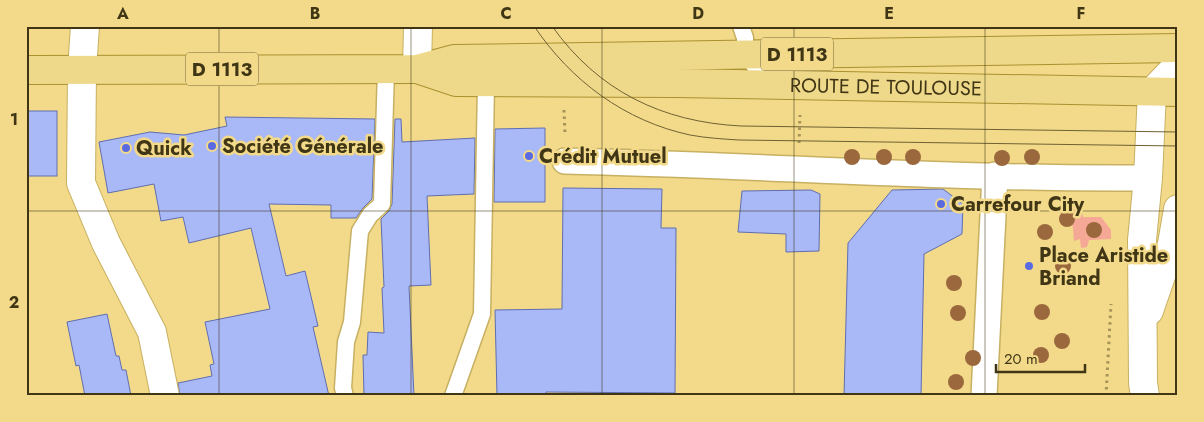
<svg xmlns="http://www.w3.org/2000/svg" width="1204" height="422" font-family="Jost,sans-serif">
	<rect width="100%" height="100%" fill="#f2da8a"/>
	<polygon fill="#f6a896" points="1080,204 1083,217 1101,217 1111,230 1111,239 1089,240 1087,247 1081,248 1080,239 1074,241 1071,206"/>
	<g fill="#a9b8f6" stroke="#606eaf">
		<rect x="26" y="111" width="31" height="65"/>
		<polygon points="225,117 375,119 372,199 363,208 356,218 331,218 331,205 269,204 286,276 305,271 318,326 313,327 329,396 180,396 178,383 212,376 210,365 214,364 205,322 270,309 251,228 189,243 183,217 161,221 154,184 108,193 99,142 150,132 184,135 227,126"/>
		<polygon points="395,119 401,119 402,142 475,138 474,194 427,196 431,285 409,286 414,396 364,396 363,355 367,355 368,332 384,333 382,288 384,287 381,219 389,211 392,204"/>
		<polygon points="545,128 545,202 494,202 495,129"/>
		<polygon points="563,188 662,189 661,228 676,228 675,393 546,392 546,396 497,396 495,310 562,309"/>
		<polygon points="943,189 963,204 962,234 924,254 921,396 844,396 848,243 892,190"/>
		<polygon points="811,190 820,194 819,251 786,252 786,234 738,232 742,191"/>
		<polygon points="107,314 116,356 119,356 122,370 126,370 131,396 85,396 79,365 76,366 67,322"/>
	</g>
	<g fill="none" stroke-linecap="round" stroke-linejoin="round">
		<defs>
			<g id="service">
				<polyline points="741,26 745,38 745,55 772,85"/>
				<polyline points="345,396 343,388 346,342 352,322 360,231 370,215 382,204 386,69"/>
				<polyline points="453,396 482,314 486,82"/>
			</g>
			<g id="pedestrian">
				<path d="M565,161C756,165 946,179 1136,178"/>
				<polyline points="984,396 995,175"/>
			</g>
			<g id="minor">
				<polyline points="85,26 82,70 81,183 106,243 152,332 165,396"/>
				<polyline points="417,69 418,26"/>
			</g>
			<g id="tertiary">
				<polyline points="1149,311 1172,244 1178,209"/>
				<polyline points="1145,396 1143,383 1142,240 1148,178 1152,92 1178,65"/>
			</g>
			<g id="primary">
				<path id="s1" d="M417,69L456,82L675,83L1178,92"/>
				<polyline points="26,70 417,69 454,59 1178,48"/>
			</g>
		</defs>
		<use href="#service" stroke="#c7b061" stroke-width="19"/>
		<use href="#pedestrian" stroke="#c7b061" stroke-width="28"/>
		<use href="#minor" stroke="#c7b061" stroke-width="30"/>
		<use href="#tertiary" stroke="#c7b061" stroke-width="30"/>
		<use href="#primary" stroke="#aa902f" stroke-width="30"/>
		<g stroke="#a59357" stroke-width="3" stroke-dasharray="2.5 4" stroke-linecap="butt">
			<polyline points="564,110 565,134"/>
			<polyline points="799,143 800,115"/>
			<polyline points="1106,396 1111,304"/>
		</g>
		<use href="#service" stroke="#fff" stroke-width="16"/>
		<use href="#pedestrian" stroke="#fff" stroke-width="25"/>
		<use href="#minor" stroke="#fff" stroke-width="28"/>
		<use href="#tertiary" stroke="#fff" stroke-width="28"/>
		<use href="#primary" stroke="#eed98b" stroke-width="28"/>
		<g stroke="#6f6134" stroke-width="1">
			<path d="M534,26C571,81 625,121 690,135C706,138 723,139 739,140L1178,146"/>
			<path d="M552,26C598,91 662,122 741,126L1178,132"/>
		</g>
	</g>
	<g fill="#9b683e">
		<circle cx="852" cy="157" r="8"/>
		<circle cx="884" cy="157" r="8"/>
		<circle cx="913" cy="157" r="8"/>
		<circle cx="1032" cy="157" r="8"/>
		<circle cx="1002" cy="158" r="8"/>
		<circle cx="1067" cy="219" r="8"/>
		<circle cx="1094" cy="230" r="8"/>
		<circle cx="1045" cy="232" r="8"/>
		<circle cx="1063" cy="266" r="8"/>
		<circle cx="954" cy="283" r="8"/>
		<circle cx="1042" cy="312" r="8"/>
		<circle cx="958" cy="313" r="8"/>
		<circle cx="1062" cy="341" r="8"/>
		<circle cx="1041" cy="355" r="8"/>
		<circle cx="973" cy="358" r="8"/>
		<circle cx="956" cy="382" r="8"/>
	</g>
	<path fill="none" stroke="#403615" stroke-width="1" stroke-opacity="0.55" d="M219,26V396M411,26V396M602,26V396M794,26V396M985,26V396M26,211H1178"/>
	<g fill="#5a6ae1" stroke="#f2da8a" stroke-width="2">
		<circle cx="212" cy="146" r="5"/>
		<circle cx="126" cy="148" r="5"/>
		<circle cx="529" cy="156" r="5"/>
		<circle cx="941" cy="204" r="5"/>
		<circle cx="1029" cy="266" r="5"/>
	</g>
	<g text-anchor="middle" dominant-baseline="central" stroke-width="5" stroke-linejoin="round" paint-order="stroke">
		<g fill="#f2da8a" stroke="#756738" stroke-width="1">
			<rect x="761" y="37.5" width="72" height="33" rx="4"/>
			<rect x="186" y="52.5" width="72" height="33" rx="4"/>
		</g>
		<g font-size="19" font-weight="bold" fill="#403615">
			<text x="797" y="54">D 1113</text>
			<text x="222" y="69">D 1113</text>
		</g>
		<g font-size="20" fill="#403615" stroke="#f2da8a">
			<text stroke="none"><textPath href="#s1" startOffset="471">ROUTE DE TOULOUSE</textPath></text>
		</g>
		<g font-size="20" font-weight="bold" fill="#403615" stroke="#f2da8a" text-anchor="start">
			<text x="222" y="146">Société Générale</text>
			<text x="136" y="148">Quick</text>
			<text x="539" y="156">Crédit Mutuel</text>
			<text x="951" y="204">Carrefour City</text>
			<text x="1039" y="255">Place Aristide<tspan x="1039" dy="23">Briand</tspan></text>
		</g>
	</g>
	<rect width="1204" height="422" fill="none" stroke="#f2da8a" stroke-width="55"/>
	<path d="M996 364v8h89v-8" fill="none" stroke="#403615" stroke-width="2.5"/>
	<text x="1004" y="364" font-size="15" fill="#403615" stroke="#f2da8a" stroke-width="4" paint-order="stroke">20 m</text>
	<rect x="28" y="28" width="1148" height="366" fill="none" stroke="#403615" stroke-width="2"/>
	<g font-size="16" text-anchor="middle" font-weight="bold" fill="#403615">
		<text x="123" y="19">A</text>
		<text x="315" y="19">B</text>
		<text x="506" y="19">C</text>
		<text x="698" y="19">D</text>
		<text x="889" y="19">E</text>
		<text x="1081" y="19">F</text>
		<text x="14" y="125">1</text>
		<text x="14" y="308">2</text>
	</g>
</svg>
